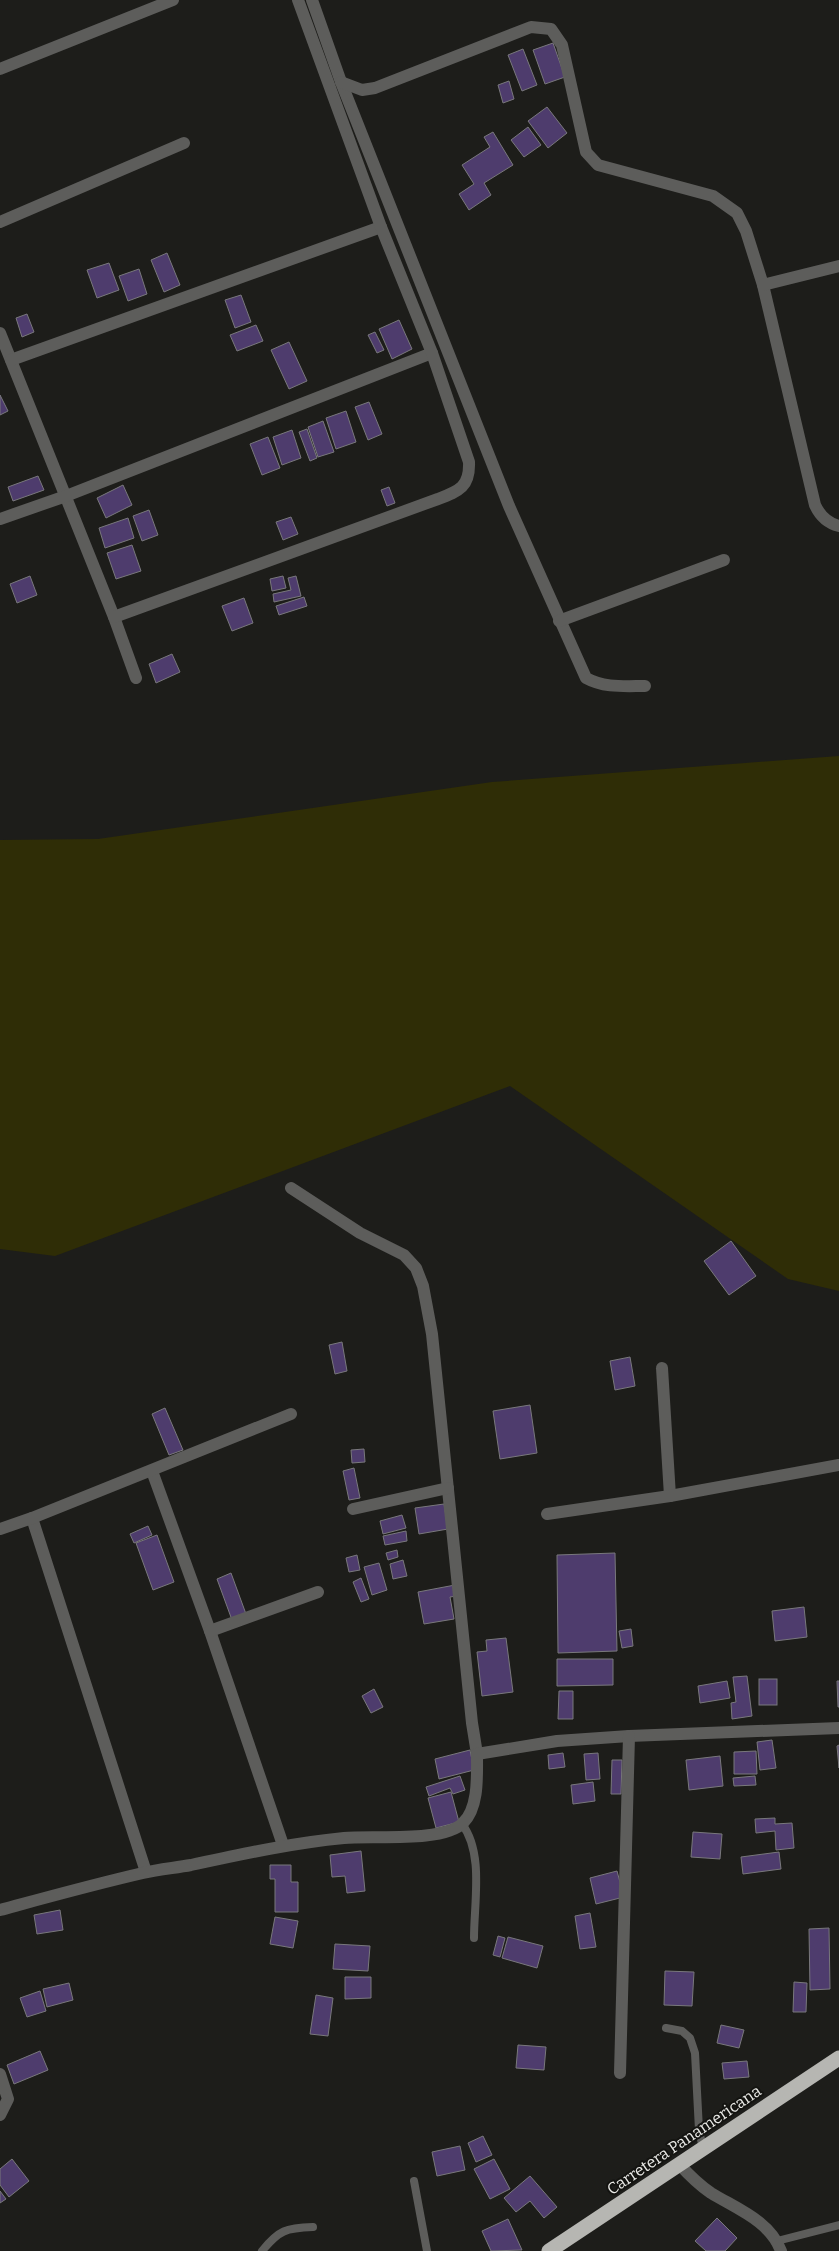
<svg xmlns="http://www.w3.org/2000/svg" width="839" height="2251" font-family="Bitter,serif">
	<rect width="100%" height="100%" fill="#1d1d1a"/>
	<polygon fill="#2f2d06" points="839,756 839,1291 788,1279 510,1086 55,1256 0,1249 0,840 98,839 492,782"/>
	<g fill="#4e3c6d" stroke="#79787c">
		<polygon points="553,43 565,77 545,84 533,50"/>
		<polygon points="523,49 537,85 522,91 508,55"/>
		<polygon points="509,81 514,99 503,103 498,85"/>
		<polygon points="547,107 567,133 548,148 528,121"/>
		<polygon points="528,127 541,145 524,157 511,140"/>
		<polygon points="493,132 513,165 484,183 491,195 469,210 459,194 474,184 462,165 490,147 484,137"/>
		<polygon points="167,253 180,285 164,292 151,260"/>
		<polygon points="109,263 119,290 97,298 87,270"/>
		<polygon points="139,269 147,294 128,301 119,276"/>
		<polygon points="241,295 251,322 235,328 225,300"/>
		<polygon points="27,314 34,332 22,337 16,318"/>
		<polygon points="399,320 412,349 392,359 379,329"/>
		<polygon points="256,325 263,341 237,351 230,335"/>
		<polygon points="375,332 384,350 377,353 368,335"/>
		<polygon points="289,342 307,381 289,389 271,350"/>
		<polygon points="0,395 8,411 0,415"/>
		<polygon points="369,402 382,434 368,440 355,407"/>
		<polygon points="346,411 356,442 336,449 326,418"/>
		<polygon points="323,421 334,452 318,457 308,427"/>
		<polygon points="307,429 317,458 310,461 299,432"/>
		<polygon points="292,430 301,458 282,465 273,437"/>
		<polygon points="268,437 280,468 262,475 250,444"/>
		<polygon points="38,476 44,490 13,501 8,487"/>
		<polygon points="123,485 132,505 106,518 97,498"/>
		<polygon points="389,487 395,503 387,506 381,490"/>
		<polygon points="149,510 158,535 142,541 133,516"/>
		<polygon points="291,517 298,534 283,540 276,522"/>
		<polygon points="128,518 134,538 105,548 99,528"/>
		<polygon points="132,545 141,571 116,579 107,553"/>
		<polygon points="30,576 37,595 17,603 10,584"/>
		<polygon points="283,576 286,588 272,591 270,579"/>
		<polygon points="296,576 301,596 274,602 273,594 291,590 288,578"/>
		<polygon points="304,597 307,606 279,615 276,606"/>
		<polygon points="244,598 253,623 232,631 222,606"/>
		<polygon points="172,654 180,672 156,683 149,664"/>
		<polygon points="731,1241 756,1276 729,1295 704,1261"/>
		<polygon points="342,1342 347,1371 335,1374 329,1345"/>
		<polygon points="630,1357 635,1386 615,1390 610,1361"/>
		<polygon points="530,1405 537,1453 500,1459 493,1411"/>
		<polygon points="165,1408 183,1450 169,1455 152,1414"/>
		<polygon points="364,1449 365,1462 352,1463 351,1450"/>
		<polygon points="354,1468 360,1498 349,1500 343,1471"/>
		<polygon points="444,1504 448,1529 419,1534 415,1508"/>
		<polygon points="402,1515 406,1528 383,1534 380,1521"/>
		<polygon points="148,1526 152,1535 134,1543 130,1534"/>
		<polygon points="406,1531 407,1541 385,1545 383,1536"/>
		<polygon points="157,1535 174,1582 153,1590 136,1543"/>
		<polygon points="397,1550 398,1557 388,1560 386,1553"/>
		<polygon points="615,1553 617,1651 558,1653 557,1555"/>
		<polygon points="357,1555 360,1570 349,1572 346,1558"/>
		<polygon points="403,1560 407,1576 393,1579 390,1564"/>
		<polygon points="379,1563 387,1590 372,1595 364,1567"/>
		<polygon points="231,1573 246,1614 232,1620 217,1579"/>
		<polygon points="361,1578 369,1599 361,1602 353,1582"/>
		<polygon points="455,1585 457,1596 450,1597 454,1619 424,1624 418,1592"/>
		<polygon points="804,1607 807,1637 775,1641 772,1611"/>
		<polygon points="631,1629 633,1646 622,1648 619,1631"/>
		<polygon points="506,1638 513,1692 482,1696 477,1652 487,1651 486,1640"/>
		<polygon points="557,1659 613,1659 613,1685 557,1686"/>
		<polygon points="747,1676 752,1716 732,1719 731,1703 736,1702 733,1677"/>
		<rect x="759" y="1679" width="18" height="26"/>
		<polygon points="727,1681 730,1698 700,1703 698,1686"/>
		<polygon points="837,1681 839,1681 839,1707 838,1707"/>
		<polygon points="374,1689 383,1707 371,1713 362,1696"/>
		<polygon points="559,1691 573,1691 573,1719 558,1719"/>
		<polygon points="772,1740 776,1768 760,1770 757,1742"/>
		<polygon points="839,1745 839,1768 837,1746"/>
		<polygon points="470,1750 474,1770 439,1779 435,1759"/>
		<polygon points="756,1751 757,1774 734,1774 734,1752"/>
		<polygon points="563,1753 565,1767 549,1769 548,1755"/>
		<polygon points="598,1753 600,1779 586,1780 584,1754"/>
		<polygon points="720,1756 723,1786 689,1790 686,1760"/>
		<polygon points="612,1760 622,1760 621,1794 611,1794"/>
		<polygon points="460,1776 465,1790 453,1794 450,1788 429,1796 426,1787"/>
		<polygon points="755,1776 756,1785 734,1786 733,1778"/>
		<polygon points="593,1782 595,1801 573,1804 571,1785"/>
		<polygon points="451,1792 459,1822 436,1828 428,1798"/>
		<polygon points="775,1818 775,1824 792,1823 794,1848 776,1850 775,1831 756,1833 755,1819"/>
		<polygon points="693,1832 722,1834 720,1859 691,1857"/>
		<polygon points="361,1851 365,1891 347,1893 345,1876 332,1877 330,1855"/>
		<polygon points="779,1852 781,1869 743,1874 741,1857"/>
		<polygon points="270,1865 291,1865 291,1882 298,1882 298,1912 275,1912 275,1879 270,1879"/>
		<polygon points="617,1871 624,1897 596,1904 590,1878"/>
		<polygon points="60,1910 63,1930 37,1934 34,1915"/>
		<polygon points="590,1913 596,1947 580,1949 575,1916"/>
		<polygon points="275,1917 298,1921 293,1948 270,1944"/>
		<polygon points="829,1928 830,1989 810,1990 809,1929"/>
		<polygon points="498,1936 505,1938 500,1957 493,1955"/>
		<polygon points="508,1937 543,1946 537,1968 502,1958"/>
		<polygon points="335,1944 370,1946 368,1971 333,1969"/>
		<polygon points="665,1971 694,1972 692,2006 664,2005"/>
		<polygon points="345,1977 371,1977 371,1998 345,1999"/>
		<polygon points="794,1982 807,1983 806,2012 793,2012"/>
		<polygon points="69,1983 73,2000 47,2007 43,1989"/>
		<polygon points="40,1991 46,2011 27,2017 20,1998"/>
		<polygon points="316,1995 333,1998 328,2036 310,2034"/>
		<polygon points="721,2025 744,2030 739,2048 717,2043"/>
		<polygon points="518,2045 546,2047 544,2070 516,2068"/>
		<polygon points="40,2051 48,2070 14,2084 7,2065"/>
		<polygon points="747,2061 749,2077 724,2079 722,2063"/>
		<polygon points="483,2136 492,2155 476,2162 468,2143"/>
		<polygon points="460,2146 465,2170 437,2176 432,2152"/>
		<polygon points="12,2159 29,2181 9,2197 0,2185 0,2169"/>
		<polygon points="494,2159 510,2189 490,2199 474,2169"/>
		<polygon points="530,2176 557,2207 544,2218 530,2201 516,2212 504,2198"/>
		<polygon points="0,2191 6,2199 0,2203"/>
		<polygon points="717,2218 737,2238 725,2251 706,2251 695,2241"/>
		<polygon points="508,2219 522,2250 491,2251 482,2231"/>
	</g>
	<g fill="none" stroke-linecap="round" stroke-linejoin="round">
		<g stroke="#5d5d5b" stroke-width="8">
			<path d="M462,1824C484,1853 474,1902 474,1938"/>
			<polyline points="666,2028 682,2031 690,2038 695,2053 699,2130 703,2149"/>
			<polyline points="414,2181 427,2251"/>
			<polyline points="777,2241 839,2225"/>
			<path d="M262,2251C279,2230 286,2228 313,2227"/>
		</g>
		<g stroke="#5d5d5b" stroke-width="12">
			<path d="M312,0L341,82L509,506L586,678C604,688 624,686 645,686"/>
			<polyline points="0,69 173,0"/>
			<path d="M341,82L362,90L375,88L531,27L551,29L562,45L586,152L598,165L713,196L737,213L746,231L763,285L815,505C820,516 827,523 839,526"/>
			<polyline points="0,222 184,143"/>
			<polyline points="763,285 839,266"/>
			<polyline points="0,333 114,617 136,678"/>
			<polyline points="11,360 381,227"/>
			<polyline points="0,519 66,496 432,353"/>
			<path d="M114,617L438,499C459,491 470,487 469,462L432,353L381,227L298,0"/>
			<polyline points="559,621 724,560"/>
			<polyline points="291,1188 360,1233 404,1255 416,1268 423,1286 432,1334 472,1723 477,1754"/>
			<polyline points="662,1368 670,1496"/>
			<polyline points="152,1471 210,1631 283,1845"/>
			<polyline points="353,1509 448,1488"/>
			<polyline points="547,1514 670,1496 839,1465"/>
			<polyline points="32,1518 146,1872"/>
			<polyline points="0,1529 32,1518 291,1414"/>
			<polyline points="210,1631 318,1592"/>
			<path d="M0,1910C48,1897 95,1884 143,1873C159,1869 175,1868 191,1865C242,1854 292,1843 344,1838C371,1835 443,1843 463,1823C479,1808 477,1775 477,1754L557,1741L629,1736L839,1728"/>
			<polyline points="620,2073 629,1736"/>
			<polyline points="0,2074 8,2099 0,2115"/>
			<path d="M679,2164C689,2175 699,2185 711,2193C737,2209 770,2221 781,2251"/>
		</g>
		<polyline stroke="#b6b6b2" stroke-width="15" points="549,2251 839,2058"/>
	</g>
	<g text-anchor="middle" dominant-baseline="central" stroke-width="4" stroke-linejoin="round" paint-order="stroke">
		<g font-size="16" fill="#eaeae7" stroke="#141411">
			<text transform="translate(684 2140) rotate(-34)">Carretera Panamericana</text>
		</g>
	</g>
</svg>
